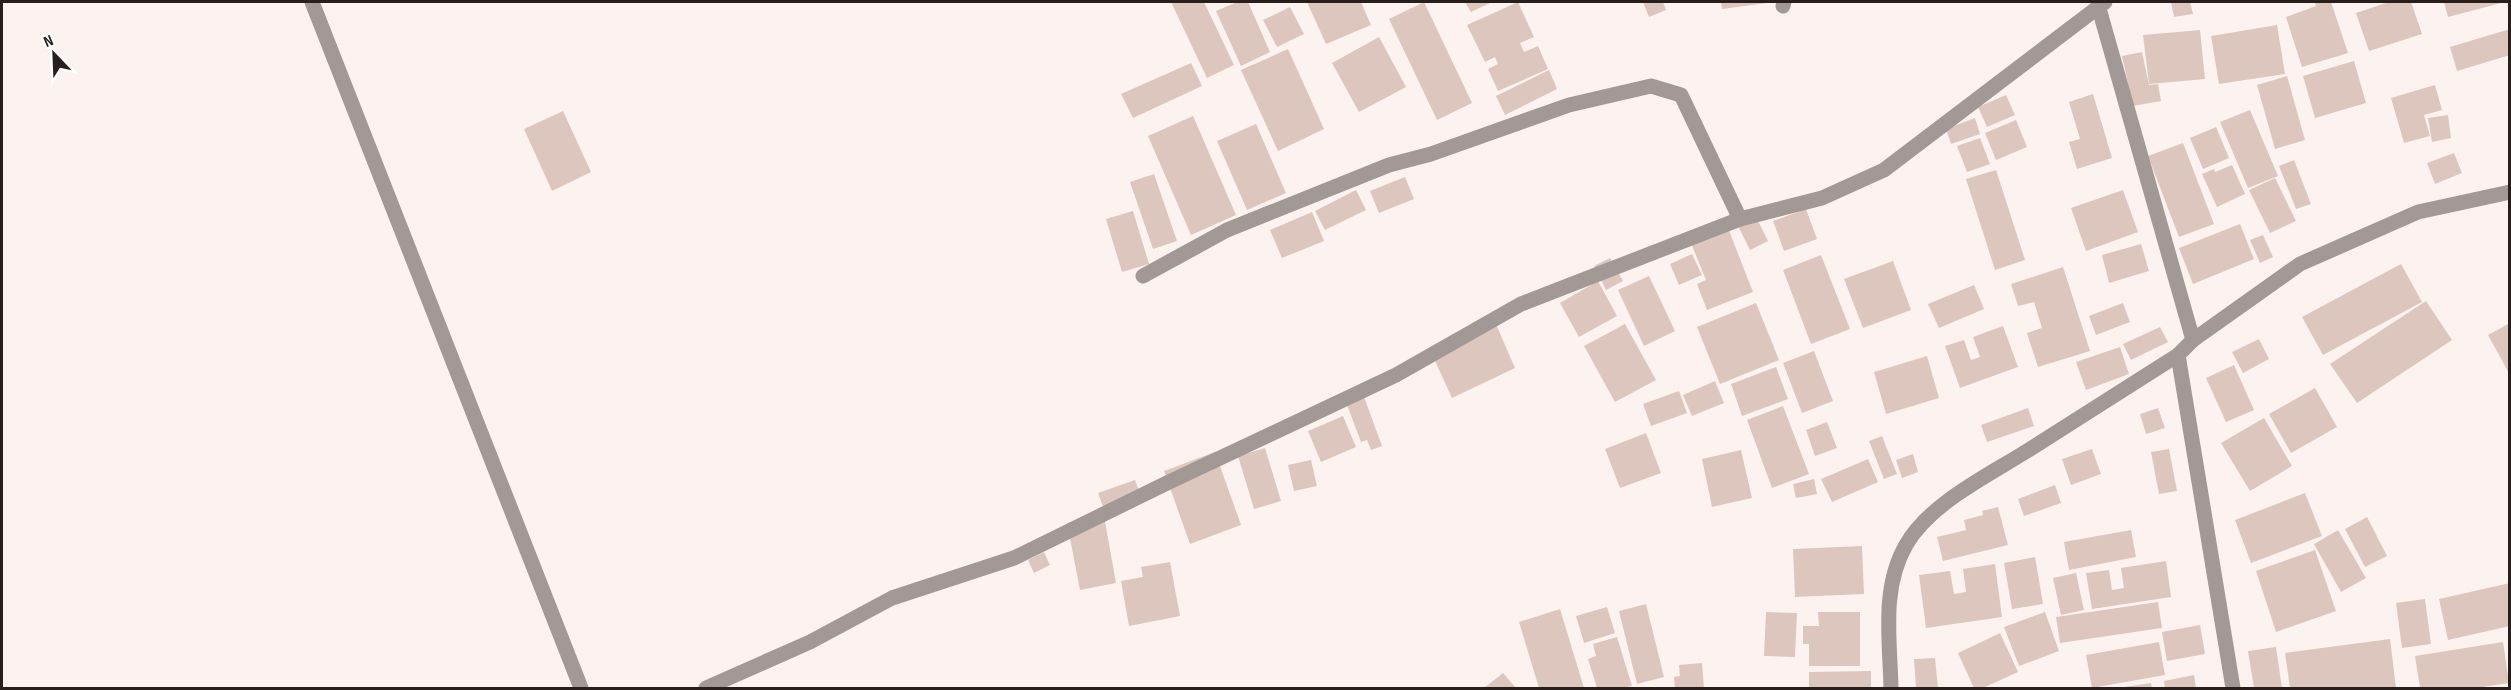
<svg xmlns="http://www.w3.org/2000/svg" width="2511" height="690" font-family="'Sofia Sans Condensed',sans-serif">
	<rect width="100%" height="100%" fill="#fcf3f0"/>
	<g fill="#ddc6be">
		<polygon points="1171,2 1204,2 1234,65 1207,78"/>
		<polygon points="1237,2 1248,2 1270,52 1241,66 1216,11"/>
		<polygon points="1307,2 1361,2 1371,25 1326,44"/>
		<polygon points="1424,2 1472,103 1437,120 1389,19"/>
		<polygon points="1465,2 1492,2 1471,12"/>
		<polygon points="1518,2 1534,37 1520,43 1524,52 1538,46 1548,69 1498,91 1488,69 1498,64 1495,57 1485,62 1467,25"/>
		<polygon points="1643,2 1663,2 1666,10 1649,17"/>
		<polygon points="1721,2 1767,2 1767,3 1722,9"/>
		<polygon points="2171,2 2190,2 2193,14 2174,17"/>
		<polygon points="2315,2 2331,2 2348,53 2302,67 2286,17 2316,6"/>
		<polygon points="2389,2 2411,2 2422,34 2369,51 2356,13"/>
		<polygon points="2444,2 2505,2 2448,17"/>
		<polygon points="1290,7 1304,34 1277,47 1263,20"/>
		<polygon points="2277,25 2285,74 2219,84 2211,36"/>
		<polygon points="2510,29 2510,55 2457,71 2450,47"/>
		<polygon points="2200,30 2205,79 2149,84 2143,35"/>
		<polygon points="1379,37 1406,87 1359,112 1332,63"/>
		<polygon points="1288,49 1324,129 1278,151 1241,70"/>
		<polygon points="2142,52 2149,85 2158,84 2161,101 2133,106 2122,56"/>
		<polygon points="2354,61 2366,103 2315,118 2303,76"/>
		<polygon points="1191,63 1202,86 1133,118 1121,94"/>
		<polygon points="1549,70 1557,89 1505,115 1496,96"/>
		<polygon points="2287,76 2305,140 2275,149 2257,85"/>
		<polygon points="2435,85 2442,110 2424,115 2430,136 2404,143 2391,98"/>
		<polygon points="2093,94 2112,158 2077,169 2069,142 2080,139 2069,102"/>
		<polygon points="2006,95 2015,115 1987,127 1978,107"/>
		<polygon points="2250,110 2278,176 2248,188 2220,122"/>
		<polygon points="563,111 591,172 552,191 524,129"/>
		<polygon points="2448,115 2451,138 2432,142 2428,118"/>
		<polygon points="1193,116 1236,215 1191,235 1148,136"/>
		<polygon points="1975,118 1980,134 1951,144 1946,129"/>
		<polygon points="2016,120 2027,147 1996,160 1985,133"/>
		<polygon points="1256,124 1286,193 1247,210 1217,141"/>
		<polygon points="2216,127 2229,158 2203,169 2190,138"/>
		<polygon points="1980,138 1990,164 1967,172 1957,146"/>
		<polygon points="2183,143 2214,224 2179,237 2148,156"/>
		<polygon points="2454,153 2462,173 2435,184 2427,163"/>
		<polygon points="2294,160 2311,204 2296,209 2279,166"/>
		<polygon points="2232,165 2245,194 2217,207 2202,174 2214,169 2215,172"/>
		<polygon points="1996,170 2025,260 1995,270 1966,179"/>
		<polygon points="1154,174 1177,241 1153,249 1130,182"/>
		<polygon points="1405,177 1414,199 1379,213 1370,191"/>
		<polygon points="2275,178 2296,221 2270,233 2249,190"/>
		<polygon points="1356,190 1366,210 1325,230 1315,211"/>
		<polygon points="2123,190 2138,232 2086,251 2071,208"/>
		<polygon points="1806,209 1817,239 1784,251 1773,221"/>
		<polygon points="1133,211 1149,264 1122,272 1106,219"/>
		<polygon points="1312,212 1324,241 1282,258 1270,230"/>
		<polygon points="1756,217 1768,241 1750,250 1738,226"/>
		<polygon points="1726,223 1753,292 1707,310 1697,284 1706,280 1689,238"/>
		<polygon points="2240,224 2254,259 2193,284 2179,248"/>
		<polygon points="2263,235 2273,257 2260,263 2250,240"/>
		<polygon points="2141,244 2149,271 2109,283 2102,255"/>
		<polygon points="1692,254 1702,275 1679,285 1670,264"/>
		<polygon points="1821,255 1850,329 1811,344 1783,270"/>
		<polygon points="1610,258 1623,281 1606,290 1594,266"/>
		<polygon points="1893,261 1911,310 1863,328 1844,279"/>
		<polygon points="2401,264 2422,302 2323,355 2302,317"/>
		<polygon points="2063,267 2090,351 2038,367 2027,333 2042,328 2034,302 2018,306 2011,284"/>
		<polygon points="1649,276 1675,331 1644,346 1618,290"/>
		<polygon points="1598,281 1617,316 1579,337 1560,303"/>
		<polygon points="1974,285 1984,309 1939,328 1928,304"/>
		<polygon points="2426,301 2452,340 2357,403 2330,364"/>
		<polygon points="1756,303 1779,360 1720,384 1697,327"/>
		<polygon points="2123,303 2130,322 2096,335 2089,316"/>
		<polygon points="1495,322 1515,368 1452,398 1431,352"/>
		<polygon points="2510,323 2510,375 2488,335"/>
		<polygon points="1625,324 1656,380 1615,402 1584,346"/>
		<polygon points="2003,326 2018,367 1960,388 1945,346 1964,340 1971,360 1980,357 1973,337"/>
		<polygon points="2160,327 2168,342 2131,360 2123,344"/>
		<polygon points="2259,339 2269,359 2243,373 2232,352"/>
		<polygon points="2120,347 2129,374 2086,390 2076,362"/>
		<polygon points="1814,351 1833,401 1802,413 1783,363"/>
		<polygon points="1927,356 1939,398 1886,414 1874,372"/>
		<polygon points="2234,365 2254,410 2226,422 2206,378"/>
		<polygon points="1776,367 1788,399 1742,416 1731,384"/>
		<polygon points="1715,381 1724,403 1692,416 1683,395"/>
		<polygon points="1360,386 1382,446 1371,450 1367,440 1361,442 1344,397"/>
		<polygon points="2315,388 2337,427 2291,453 2269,414"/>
		<polygon points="1679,391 1687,413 1651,426 1643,404"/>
		<polygon points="1783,406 1809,474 1772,488 1747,420"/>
		<polygon points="2028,408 2034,426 1987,442 1981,425"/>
		<polygon points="2158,408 2165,428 2146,434 2140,414"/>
		<polygon points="1343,416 1356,447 1321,462 1308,431"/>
		<polygon points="2264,418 2292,466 2250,491 2221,443"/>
		<polygon points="1827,422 1837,448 1815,456 1806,430"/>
		<polygon points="1646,433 1661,473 1620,488 1605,449"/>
		<polygon points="1882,436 1897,474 1884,479 1869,441"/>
		<polygon points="1265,448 1281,501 1254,509 1238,456"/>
		<polygon points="2092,449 2101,474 2071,485 2062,459"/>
		<polygon points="2169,449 2177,491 2159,494 2151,452"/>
		<polygon points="1741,450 1752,498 1712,507 1702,459"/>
		<polygon points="1215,452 1241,525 1190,544 1164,471"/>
		<polygon points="1913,454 1918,472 1902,478 1896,460"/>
		<polygon points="1868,459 1878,482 1832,502 1821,479"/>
		<polygon points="1311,460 1317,486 1294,491 1288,465"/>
		<polygon points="1814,479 1817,494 1796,498 1793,484"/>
		<polygon points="1135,480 1143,502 1106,515 1098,493"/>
		<polygon points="2055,485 2061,503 2024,516 2018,499"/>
		<polygon points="2305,493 2322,536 2251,563 2235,520"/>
		<polygon points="1998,507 2008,545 1943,561 1937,537 1966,530 1964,520 1983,515 1982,511"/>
		<polygon points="1104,516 1116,583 1080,590 1067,523"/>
		<polygon points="2367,517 2387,556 2365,567 2345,529"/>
		<polygon points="2131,530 2136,557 2069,570 2064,542"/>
		<polygon points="2338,530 2366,578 2341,592 2314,544"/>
		<polygon points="1862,546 1864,594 1795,597 1793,549"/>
		<polygon points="2315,550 2336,611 2276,632 2256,571"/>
		<polygon points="1044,552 1050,565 1034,573 1028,560"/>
		<polygon points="2035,557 2043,604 2012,609 2004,563"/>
		<polygon points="2166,561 2171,597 2092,609 2086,573 2109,570 2112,590 2124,588 2121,568"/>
		<polygon points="1170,562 1180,616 1129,626 1121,581 1143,577 1141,567"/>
		<polygon points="1995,564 2002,617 1926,628 1919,575 1950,571 1954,594 1966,592 1963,569"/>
		<polygon points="2076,573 2084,610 2061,615 2053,578"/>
		<polygon points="2510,583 2510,626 2448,640 2439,599"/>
		<polygon points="2425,599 2431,644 2402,648 2396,603"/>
		<polygon points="2158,602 2162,628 2060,643 2056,617"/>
		<polygon points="1646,604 1664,677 1637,684 1619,611"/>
		<polygon points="1607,607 1615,633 1584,643 1576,616"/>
		<polygon points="1560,609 1584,688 1539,688 1519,622"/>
		<polygon points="1766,612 1797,613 1795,657 1764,656"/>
		<polygon points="1818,612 1860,612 1860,666 1809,666 1809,644 1803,644 1803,626 1819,626"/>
		<polygon points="2045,612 2059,651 2019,666 2004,627"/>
		<polygon points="2200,625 2205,654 2167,661 2162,632"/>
		<polygon points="2000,633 2018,672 1983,688 1974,688 1958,653"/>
		<polygon points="1617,637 1632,686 1622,688 1597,688 1588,659 1596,656 1593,644"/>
		<polygon points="2390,639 2396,688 2290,688 2285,653"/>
		<polygon points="2159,642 2165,675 2092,688 2086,655"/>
		<polygon points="2503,642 2509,683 2476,688 2420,688 2415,656"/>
		<polygon points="2276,647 2282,688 2254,688 2248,651"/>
		<polygon points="1935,658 1938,688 1916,688 1914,659"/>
		<polygon points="1702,663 1704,688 1675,688 1674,677 1680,676 1679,665"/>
		<polygon points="1871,671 1871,688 1809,688 1809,672"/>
		<polygon points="1503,673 1516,688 1484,688"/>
		<polygon points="2194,675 2196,688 2165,688 2164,681"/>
		<polygon points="2151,683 2152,688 2124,688 2124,687"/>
	</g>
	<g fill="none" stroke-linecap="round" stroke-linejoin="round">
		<g stroke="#a29895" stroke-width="15">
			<polyline points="312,2 581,688"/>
			<polyline points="2098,5 2193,340"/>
			<polyline points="1783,6 1784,2"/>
			<polyline points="1143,276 1227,230 1389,165 1431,154 1569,105 1651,86 1681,95 1740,219"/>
			<polyline points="2178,355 2233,688"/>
			<polyline points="706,688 810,642 892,598 1014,558 1167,483 1396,375 1521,304 1740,219 1822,198 1884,170 2105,2"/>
			<path d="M1891,688C1890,641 1881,588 1906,545C1929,504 1987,476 2027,451C2077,419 2128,387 2178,355L2193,340L2300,264L2418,212L2510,192"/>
		</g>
	</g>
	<rect width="2511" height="690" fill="none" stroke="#281f1d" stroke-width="6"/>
	<g transform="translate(54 54) rotate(337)" stroke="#ffffff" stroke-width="4.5" paint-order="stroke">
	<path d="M0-4.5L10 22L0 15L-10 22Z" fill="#281f1d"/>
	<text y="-9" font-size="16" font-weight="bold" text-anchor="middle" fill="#281f1d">N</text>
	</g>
</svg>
